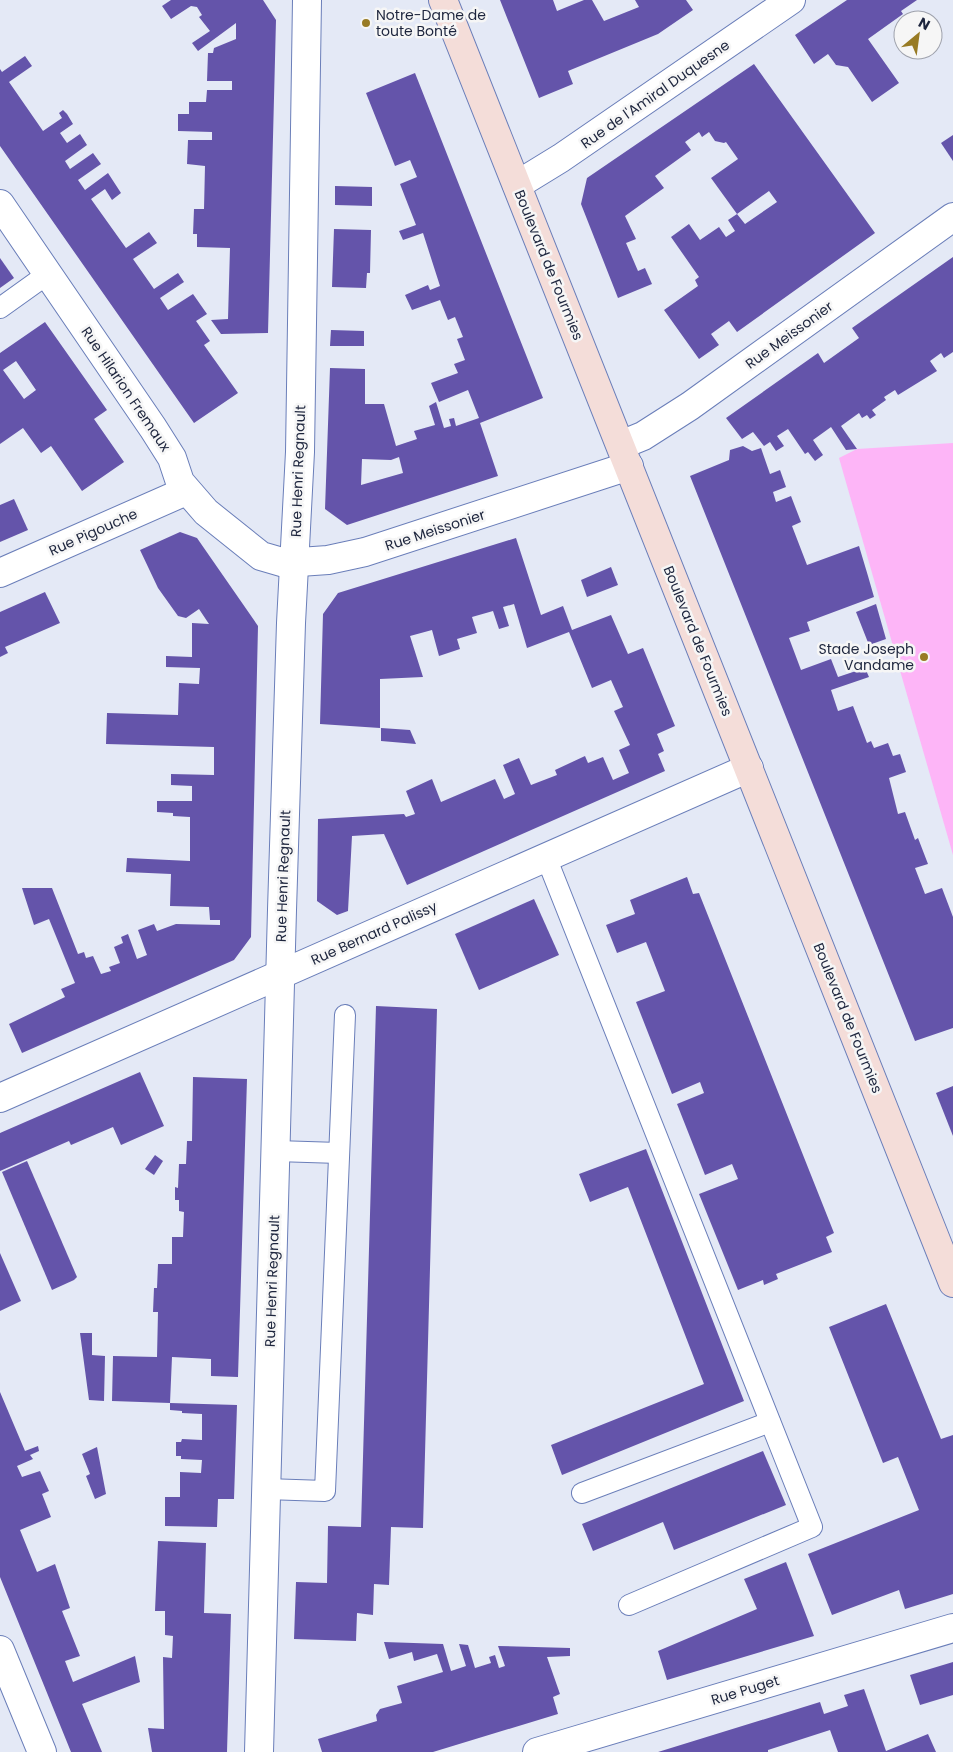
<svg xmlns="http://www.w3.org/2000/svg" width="953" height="1752" font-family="Poppins,sans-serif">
	<rect width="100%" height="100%" fill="#e4e9f6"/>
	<polygon fill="#fdb5f7" points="953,443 953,855 839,458 857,449"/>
	<g fill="#6454aa" fill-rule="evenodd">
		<polygon points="171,0 263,0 276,20 268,333 221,334 211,320 228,319 230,248 197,247 197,234 193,234 194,209 204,209 205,166 187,164 188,140 212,140 212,132 178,131 178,114 189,114 189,102 206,102 207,90 232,90 232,81 207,81 208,53 213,53 214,48 236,39 236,23 198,51 192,43 210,31 199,17 202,15 197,7 191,6 171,19 162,6"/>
		<polygon points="500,0 553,0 557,11 584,0 592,0 604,21 639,7 635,0 686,0 693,10 658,34 568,71 573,84 539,98"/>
		<polygon points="847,0 917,0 901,11 903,14 868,39 899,83 872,102 848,67 836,65 828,54 814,64 795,35"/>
		<polygon points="25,56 32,66 9,82 43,131 62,118 59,113 63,110 67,114 73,124 60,133 67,143 80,134 87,145 65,161 70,169 93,153 101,164 78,180 85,190 108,173 121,193 112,200 105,189 91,199 126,248 149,232 157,243 133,259 154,289 178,273 184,282 160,298 168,310 193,294 207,314 196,321 210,341 204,345 238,393 194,423 0,146 0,69 2,72"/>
		<polygon points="754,64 875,233 737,332 729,321 711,334 719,345 699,359 664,310 698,286 695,280 699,277 671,237 689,224 700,240 719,227 726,237 735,231 728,220 737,214 745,224 777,202 769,191 737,214 711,178 738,159 726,142 724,143 715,141 709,132 702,137 699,132 685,142 691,150 655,176 664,188 625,216 636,239 626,243 638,271 645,268 652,284 618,298 581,204 587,178"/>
		<path d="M415,73L543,398L480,423L498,476L347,525L325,509L330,368L365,369V404H384L396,446L417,439L414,431L435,425L429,406L436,402L444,428L451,426L449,419L454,418L456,426L479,418L468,390L439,402L431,383L458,373L454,364L465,360L457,339L463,337L455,317L448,320L440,300L412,310L405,295L428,285L430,290L440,286L423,233L403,240L399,231L416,225L400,184L417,177L410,160L395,166L366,93ZM399,457L403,473L361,485L362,459L391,460Z"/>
		<polygon points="953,135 953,161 941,143"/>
		<polygon points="335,186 372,187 372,206 335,205"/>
		<polygon points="334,229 371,230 370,273 367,273 366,288 332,287"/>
		<polygon points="953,257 953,352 944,358 941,353 930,361 937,371 898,395 895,390 884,397 886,400 872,410 876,415 870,419 867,415 862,418 859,413 841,426 857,449 846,450 831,427 813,440 823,455 815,461 808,452 805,454 788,429 777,436 784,446 776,451 770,442 764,446 753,432 742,439 726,418 818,353 824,363 859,338 852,328"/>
		<polygon points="0,258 14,278 0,288"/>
		<path d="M45,322L107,410L94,419L124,462L82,491L51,446L41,453L23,428L0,444V353ZM16,361L36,390L24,399L3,370Z"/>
		<polygon points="331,330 364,331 364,346 330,346"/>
		<polygon points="743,446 752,451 761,448 770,474 780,470 786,487 773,492 776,502 791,496 801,522 792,526 807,565 859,546 868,576 874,597 807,622 810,631 789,638 801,670 831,659 838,677 865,668 869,677 831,690 838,711 853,706 867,743 871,741 874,748 888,743 893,756 900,754 906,772 889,778 898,814 905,812 915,840 918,838 928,864 915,868 925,894 942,888 953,917 953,1028 915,1041 690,476 729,460 730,450"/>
		<polygon points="14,499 28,530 0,542 0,505"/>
		<polygon points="180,532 197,538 258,626 251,937 234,960 22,1053 9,1024 65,997 61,989 75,983 49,919 34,925 22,888 52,888 78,954 84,952 86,958 93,956 101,974 111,971 109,967 120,963 114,947 123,943 121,937 128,934 137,959 147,955 138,930 154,924 157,931 176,924 220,925 220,920 210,920 209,907 170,906 171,874 126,872 127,858 190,861 190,817 173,816 173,813 157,812 157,801 192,801 192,786 171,785 171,774 214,775 214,747 106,744 107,713 178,715 179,683 199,684 200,668 166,667 166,656 192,657 192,623 209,624 199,609 186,618 178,616 158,588 140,550"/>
		<polygon points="516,538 541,615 563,606 572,630 611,615 628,654 643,648 675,726 657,734 664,751 658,754 665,771 407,885 384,834 352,836 348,911 337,915 317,901 318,819 404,814 406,817 415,814 406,791 432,779 441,802 495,779 504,799 515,794 503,765 519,758 531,785 557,775 555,770 585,756 588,763 603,757 613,780 629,773 619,750 630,745 614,711 623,707 611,680 592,688 569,632 527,648 514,604 503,607 509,626 499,629 493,611 472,617 477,633 457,639 460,649 439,656 432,630 410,636 423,677 380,679 380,728 320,724 323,614 338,593"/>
		<polygon points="611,567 618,585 587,597 581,580"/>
		<polygon points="45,592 60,623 5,647 8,653 0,657 0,612"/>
		<polygon points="876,604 886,639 869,645 856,612"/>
		<polygon points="381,728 410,730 416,744 381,741"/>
		<polygon points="687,877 693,894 699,893 834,1233 826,1237 832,1252 776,1274 778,1279 764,1285 763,1280 738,1290 699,1194 738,1179 732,1164 705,1175 677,1104 704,1093 700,1082 672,1094 636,1002 665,991 646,942 617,953 606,925 635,914 630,900"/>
		<polygon points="534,899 559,955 479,990 455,934"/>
		<polygon points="376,1006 437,1009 423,1528 391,1527 389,1585 374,1584 373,1615 357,1613 356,1641 294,1639 296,1582 327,1583 328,1526 361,1527"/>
		<polygon points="140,1072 164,1126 121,1145 113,1127 71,1145 69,1141 0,1171 0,1133"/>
		<polygon points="193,1077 247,1079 238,1377 211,1376 211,1359 172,1357 170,1403 237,1405 234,1499 218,1499 217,1527 165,1526 165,1497 180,1497 180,1472 201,1473 202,1460 181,1459 181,1456 176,1456 176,1442 181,1442 182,1439 202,1440 202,1414 182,1413 182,1411 170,1410 170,1403 112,1401 113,1356 157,1357 158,1312 153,1312 154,1288 157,1288 158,1264 172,1264 172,1237 183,1237 184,1212 179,1211 179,1200 175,1200 175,1187 178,1188 179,1164 186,1164 187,1141 192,1141"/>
		<polygon points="953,1086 953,1136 936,1093"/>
		<polygon points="646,1149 744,1401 562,1475 551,1445 704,1384 628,1187 590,1202 579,1174"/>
		<polygon points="155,1155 163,1161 154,1175 145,1169"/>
		<polygon points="27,1161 77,1277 74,1280 52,1290 2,1172"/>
		<polygon points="0,1253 21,1301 0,1311"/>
		<polygon points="886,1304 941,1439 953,1435 953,1594 905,1609 899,1590 832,1615 808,1554 919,1510 898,1457 883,1463 829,1327"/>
		<polygon points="80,1333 92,1333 92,1355 105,1356 104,1401 89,1400"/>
		<polygon points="0,1392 25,1451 38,1446 39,1451 30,1455 33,1459 17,1466 22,1477 40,1471 49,1491 42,1494 51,1517 20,1530 37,1572 55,1564 70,1608 62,1611 80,1656 65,1661 73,1682 135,1656 140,1682 82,1704 102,1752 71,1752 0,1577"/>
		<polygon points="97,1447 106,1494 95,1499 86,1476 90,1474 82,1454"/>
		<polygon points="763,1451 786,1505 674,1550 663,1522 593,1551 582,1524"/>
		<polygon points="158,1541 206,1543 204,1613 231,1614 227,1752 152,1752 148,1728 164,1729 163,1657 172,1658 173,1636 165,1635 165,1611 155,1611"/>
		<polygon points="786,1562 814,1636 667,1680 658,1651 757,1609 744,1579"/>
		<polygon points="384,1642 443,1644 451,1671 466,1666 459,1644 468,1645 475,1668 491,1663 489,1657 495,1655 499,1668 505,1666 498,1646 570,1648 570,1656 547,1657 560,1694 553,1697 558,1714 433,1752 322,1752 318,1739 377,1721 376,1715 380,1709 402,1703 397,1686 443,1672 437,1654 414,1661 412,1652 389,1659"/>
		<polygon points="953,1662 953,1695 920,1705 910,1675"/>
		<polygon points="864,1689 886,1751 928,1734 936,1752 838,1752 830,1730 768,1750 768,1752 658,1752 820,1702 824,1714 848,1706 844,1695"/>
	</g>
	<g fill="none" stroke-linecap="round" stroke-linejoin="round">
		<defs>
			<g id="lane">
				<polyline points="0,308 49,273"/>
				<polyline points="546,857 812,1527 629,1605"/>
				<polyline points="276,1151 339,1153"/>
				<polyline points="266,1489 325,1491 345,1015"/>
				<polyline points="582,1493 770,1422"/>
			</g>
			<g id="street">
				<polyline points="517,185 561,158 791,0"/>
				<polyline points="0,204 153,428 172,458 180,482 206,512 261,556 285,563 328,560 365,552 629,466"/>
				<polyline points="621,445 643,436 690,406 953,217"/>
				<polyline points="0,573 186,491"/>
				<polyline points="0,1098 749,768"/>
				<polyline points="0,1650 42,1752"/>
				<polyline points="259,1752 282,910 291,623 300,452 307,0"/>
				<polyline points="537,1752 953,1628"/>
			</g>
			<polyline id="secondary" points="443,0 953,1283"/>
		</defs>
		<use href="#lane" stroke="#6a7eb9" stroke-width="22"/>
		<use href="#street" stroke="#6a7eb9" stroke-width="30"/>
		<use href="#secondary" stroke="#6a7eb9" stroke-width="30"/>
		<use href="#lane" stroke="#fff" stroke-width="20"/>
		<use href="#street" stroke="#fff" stroke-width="28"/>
		<use href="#secondary" stroke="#f4ddd9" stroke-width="28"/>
	</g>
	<g fill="#987b24" stroke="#f6f6f6" stroke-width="2">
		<circle cx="366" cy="23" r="5"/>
		<circle cx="924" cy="657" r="5"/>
	</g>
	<g text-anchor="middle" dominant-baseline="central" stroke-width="5" stroke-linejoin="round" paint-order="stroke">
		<g font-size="14" fill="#1d253d" stroke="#f6f6f6" text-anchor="start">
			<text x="376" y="15">Notre-Dame de<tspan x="376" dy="16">toute Bonté</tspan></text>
			<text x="914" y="649" text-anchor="end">Stade Joseph<tspan x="914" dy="16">Vandame</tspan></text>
		</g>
		<g font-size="14" fill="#1d253d" stroke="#f6f6f6">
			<text transform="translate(655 94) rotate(-35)">Rue de l'Amiral Duquesne</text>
			<text transform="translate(549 265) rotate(68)">Boulevard de Fourmies</text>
			<text transform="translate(789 335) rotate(-36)">Rue Meissonier</text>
			<text transform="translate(126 389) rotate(56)">Rue Hilarion Fremaux</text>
			<text transform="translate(298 471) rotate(-88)">Rue Henri Regnault</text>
			<text transform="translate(435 530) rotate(-18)">Rue Meissonier</text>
			<text transform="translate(93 532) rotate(-24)">Rue Pigouche</text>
			<text transform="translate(698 641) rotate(68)">Boulevard de Fourmies</text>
			<text transform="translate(283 876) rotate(-88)">Rue Henri Regnault</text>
			<text transform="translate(374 933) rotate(-24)">Rue Bernard Palissy</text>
			<text transform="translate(848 1018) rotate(68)">Boulevard de Fourmies</text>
			<text transform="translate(272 1281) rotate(-88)">Rue Henri Regnault</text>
			<text transform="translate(745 1690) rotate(-17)">Rue Puget</text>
		</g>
	</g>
	<g transform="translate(918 35) rotate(29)"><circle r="24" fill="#f6f6f6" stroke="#9fa2ac"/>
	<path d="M0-4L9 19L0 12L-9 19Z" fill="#987b24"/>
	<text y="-8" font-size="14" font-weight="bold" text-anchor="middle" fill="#1d253d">N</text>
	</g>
</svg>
